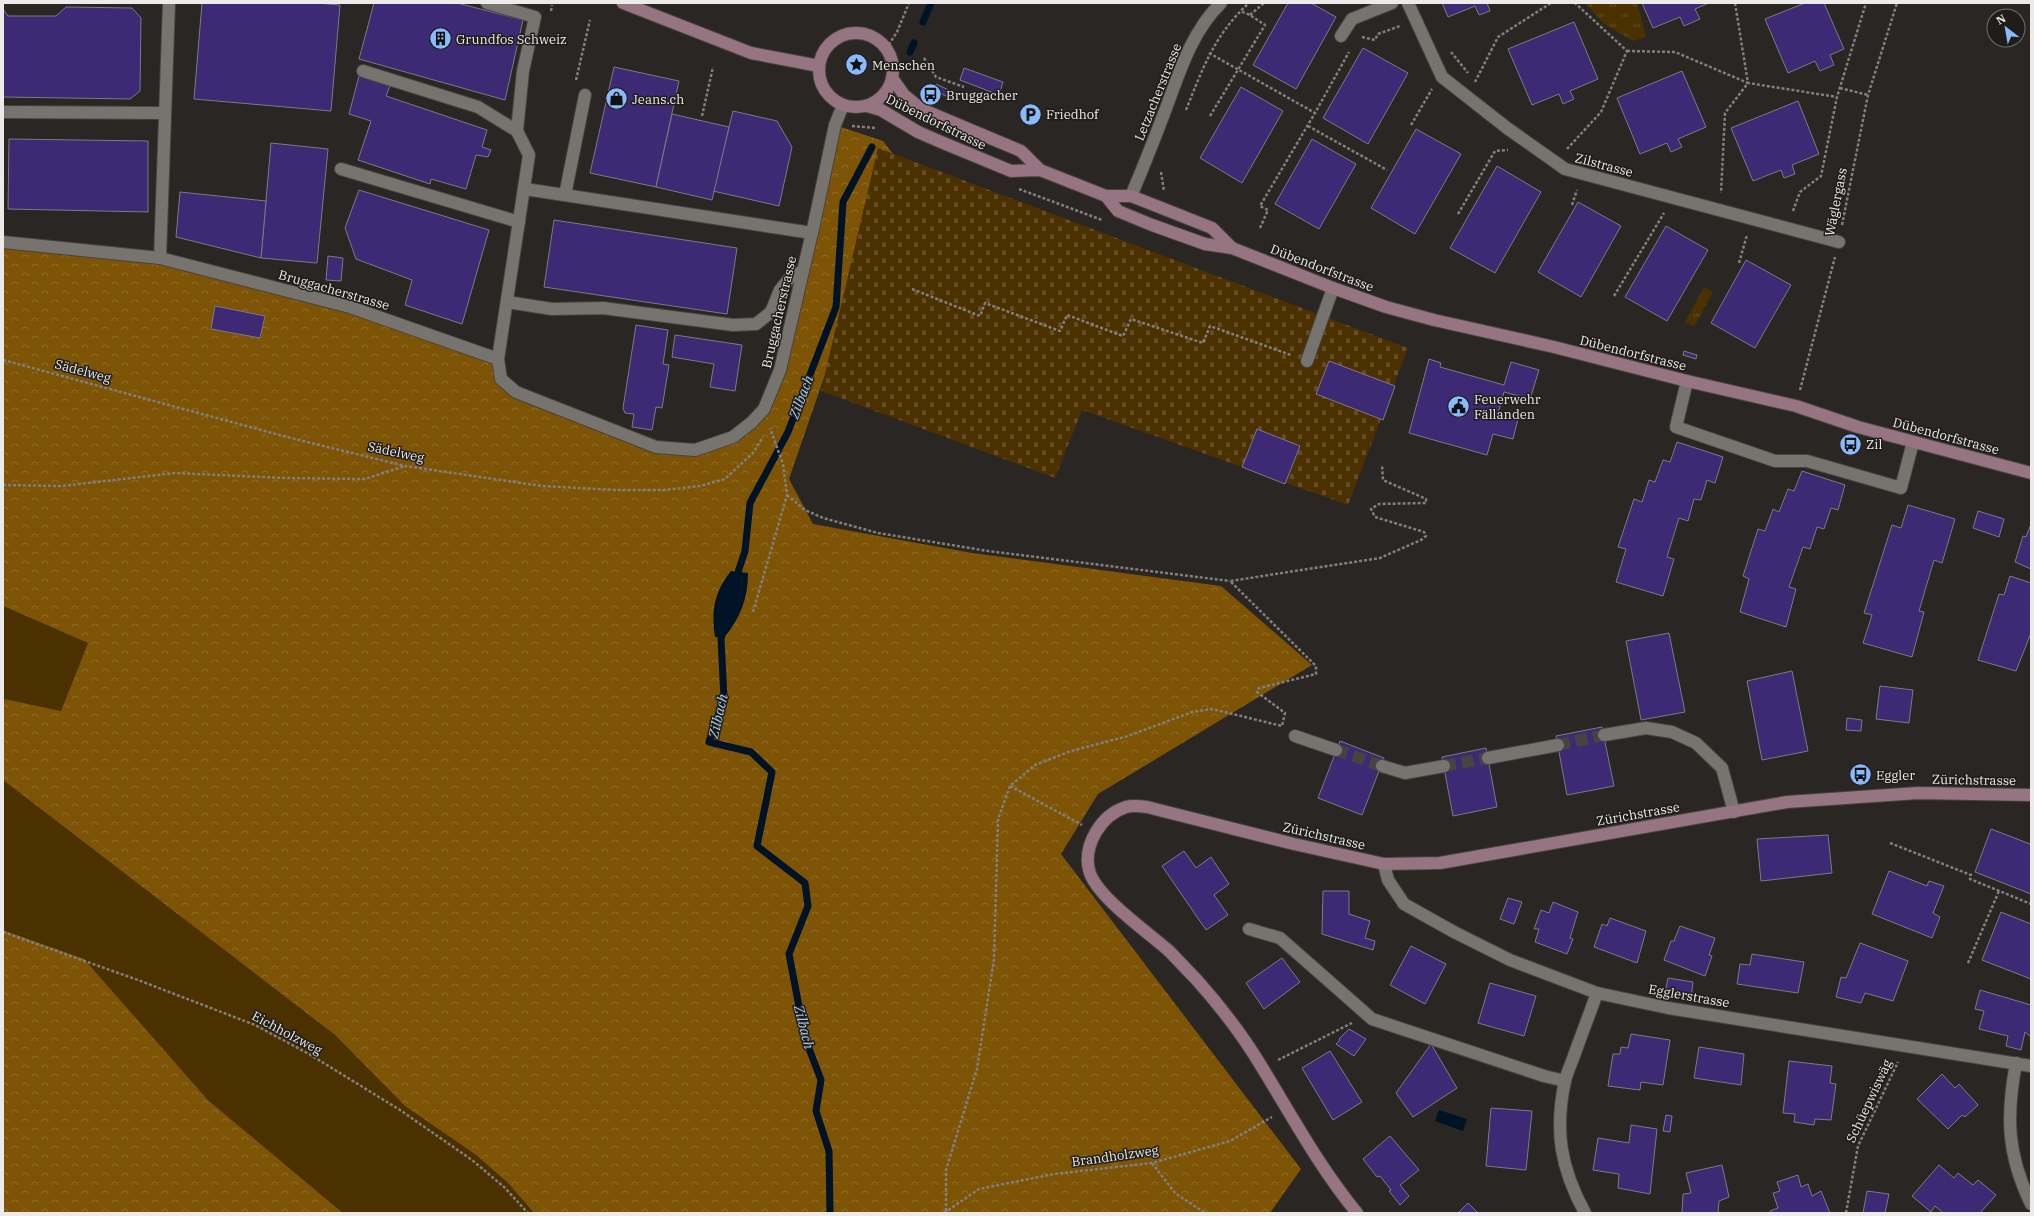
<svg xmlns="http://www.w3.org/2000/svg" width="2034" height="1216" font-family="'IBM Plex Serif',serif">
	<defs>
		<pattern id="forest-crowns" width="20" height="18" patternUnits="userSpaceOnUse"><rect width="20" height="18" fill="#7d5305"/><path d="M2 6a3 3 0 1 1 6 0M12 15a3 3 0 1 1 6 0" fill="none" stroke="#906c29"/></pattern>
		<pattern id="cemetery-stones" width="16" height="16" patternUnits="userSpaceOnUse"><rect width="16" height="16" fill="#4b3000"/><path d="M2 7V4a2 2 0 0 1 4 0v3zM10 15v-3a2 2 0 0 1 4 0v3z" fill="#654e25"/></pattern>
		<pattern id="park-tufts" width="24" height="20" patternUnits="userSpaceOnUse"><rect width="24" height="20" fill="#4b3000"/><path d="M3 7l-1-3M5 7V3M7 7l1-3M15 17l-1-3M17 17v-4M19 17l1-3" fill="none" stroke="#654e25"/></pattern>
	</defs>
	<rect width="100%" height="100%" fill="#292623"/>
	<g fill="#4b3000">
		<polygon points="3,606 88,643 61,711 5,699 3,704"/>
		<polygon points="3,780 335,1035 405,1106 476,1155 508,1183 534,1213 343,1213 208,1100 84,959 3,930"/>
	</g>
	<g fill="url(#forest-crowns)">
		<polygon points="835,125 883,141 904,168 858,279 789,479 813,524 972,553 1221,586 1312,665 1098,794 1061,854 1301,1169 1270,1213 534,1213 508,1183 476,1155 405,1106 335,1035 3,780 3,704 5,699 61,711 88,643 3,606 3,242 160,258 350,307 498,359 501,379 516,392 656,447 695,450 752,422 780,370"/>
		<polygon points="3,930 84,959 208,1100 343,1213 3,1213"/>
	</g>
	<polygon fill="url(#cemetery-stones)" points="878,148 1408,348 1348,505 1082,410 1055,478 821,391"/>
	<g fill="url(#park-tufts)">
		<polygon points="1585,3 1637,3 1646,37 1633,41 1604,24"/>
		<polygon points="1704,287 1713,292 1694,327 1685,322"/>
	</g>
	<g fill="#001226">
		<path d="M731,571L748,573C748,599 740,618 724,638L715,637C711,611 714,592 731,571Z"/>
		<polygon points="1439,1110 1467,1119 1463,1131 1435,1121"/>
	</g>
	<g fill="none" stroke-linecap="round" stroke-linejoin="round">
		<g stroke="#001226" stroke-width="7">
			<polyline points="923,22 931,3"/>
			<polyline points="910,52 914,43"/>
			<polyline points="735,581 745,551 750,503 788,432 836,307 843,202 872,147"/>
			<polyline points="723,630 721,639 724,698 709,742 751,752 772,772 757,846 805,883 808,906 789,954 805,1038 821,1080 816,1111 829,1151 830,1213"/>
		</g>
	</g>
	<g fill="#3e2974" stroke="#7c7b81">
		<polygon points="202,3 317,3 340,5 331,111 194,99"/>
		<polygon points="374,3 457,3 523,20 505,100 359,59"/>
		<polygon points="1288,3 1311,3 1336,17 1296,89 1253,65"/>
		<polygon points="1442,3 1487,3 1490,11 1479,15 1475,6 1448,17"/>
		<polygon points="1642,3 1709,3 1695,9 1700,19 1684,26 1680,17 1653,28"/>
		<polygon points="1805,3 1824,3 1844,49 1830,55 1834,65 1820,71 1815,61 1788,73 1765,19"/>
		<polygon points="66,7 132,8 141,18 140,91 130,99 3,97 3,9 8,16 56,16"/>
		<polygon points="1574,22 1598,79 1570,91 1574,99 1563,104 1559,94 1532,105 1508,49"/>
		<polygon points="1363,48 1408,73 1368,144 1323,118"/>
		<polygon points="614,67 679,81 656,187 590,173"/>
		<polygon points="964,68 1003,82 999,95 960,80"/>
		<polygon points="1682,71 1706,127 1678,139 1682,147 1671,152 1667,143 1640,154 1617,98"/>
		<polygon points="359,76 390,86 386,96 487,130 482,147 491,150 488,157 476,155 466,189 431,179 430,184 358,160 371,121 349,114"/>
		<polygon points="936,84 953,92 950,98 934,90"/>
		<polygon points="1241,87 1283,111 1242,183 1200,158"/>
		<polygon points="1798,101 1819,154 1792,165 1795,174 1784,178 1781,170 1753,181 1731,128"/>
		<polygon points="733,111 777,121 792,147 779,206 713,191"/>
		<polygon points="672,114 729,127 712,200 656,187"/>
		<polygon points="1416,129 1461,154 1415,234 1371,208"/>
		<polygon points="9,139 148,141 148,212 8,209"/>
		<polygon points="1312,139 1356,164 1319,229 1275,204"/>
		<polygon points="271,143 328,149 317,263 261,258"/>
		<polygon points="1497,166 1541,192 1495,273 1450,248"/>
		<polygon points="359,190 489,230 462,324 405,305 412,280 356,259 345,228"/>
		<polygon points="180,192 266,201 261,258 176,237"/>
		<polygon points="1578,202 1621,226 1581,297 1538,272"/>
		<polygon points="554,220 737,248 727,314 544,287"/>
		<polygon points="1666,226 1708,250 1667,321 1625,297"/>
		<polygon points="328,256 343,258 341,281 326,280"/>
		<polygon points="1746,260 1791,285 1755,348 1711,323"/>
		<polygon points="215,306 265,316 260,338 211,329"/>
		<polygon points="636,325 668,330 663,364 669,365 662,408 656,407 652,430 632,427 634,414 625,413 623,408"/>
		<polygon points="675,335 742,345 735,391 710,387 714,364 672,357"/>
		<polygon points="1684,351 1697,355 1696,359 1683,355"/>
		<polygon points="1429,359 1441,363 1440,367 1504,385 1511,362 1539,370 1530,399 1504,392 1498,414 1518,419 1513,439 1493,434 1487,455 1409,433"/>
		<polygon points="1329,361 1395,386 1383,420 1316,394"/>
		<polygon points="1257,429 1300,446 1285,484 1242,467"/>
		<polygon points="1677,442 1723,457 1715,483 1707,480 1701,500 1694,499 1688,521 1679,518 1667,557 1674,559 1663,596 1616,582 1626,549 1618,547 1634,499 1642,502 1649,480 1655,482 1663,460 1670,462"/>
		<polygon points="1802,471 1845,485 1838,510 1831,508 1824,529 1817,527 1810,549 1803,547 1789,587 1796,589 1786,627 1740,612 1749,579 1743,576 1758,529 1765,531 1773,509 1779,512 1788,489 1794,491"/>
		<polygon points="1908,505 1955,519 1942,563 1934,560 1919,611 1924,612 1912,657 1863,643 1872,615 1864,613 1892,525 1901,528"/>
		<polygon points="1978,511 2004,519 1999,537 1973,528"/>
		<polygon points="2031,524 2031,569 2015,562 2023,536 2026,537"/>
		<polygon points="2010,576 2031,583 2031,633 2016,671 1978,660 1999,594 2004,595"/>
		<polygon points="1669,633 1685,712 1641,720 1626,641"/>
		<polygon points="1792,671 1808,751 1762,760 1747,681"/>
		<polygon points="1880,686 1913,690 1909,723 1876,719"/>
		<polygon points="1847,718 1862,720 1861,731 1846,730"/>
		<polygon points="1602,727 1614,786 1567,795 1556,736"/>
		<polygon points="1340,741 1384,758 1362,815 1318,798"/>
		<polygon points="1486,748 1497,807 1453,816 1442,757"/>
		<polygon points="1991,829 2030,844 2031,841 2031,894 1975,872"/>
		<polygon points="1828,835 1832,873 1761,881 1757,839"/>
		<polygon points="1184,851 1196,868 1211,857 1229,884 1214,895 1228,915 1206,930 1162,866"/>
		<polygon points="1889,871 1927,886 1929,881 1944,886 1933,913 1940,917 1932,938 1872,914"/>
		<polygon points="1323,891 1349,891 1349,914 1370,921 1365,938 1375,941 1373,950 1322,934"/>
		<polygon points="1508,898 1522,902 1514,924 1500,919"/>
		<polygon points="1553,902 1578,912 1570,938 1573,939 1567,954 1535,942 1539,929 1534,929 1541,910 1549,913"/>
		<polygon points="2001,912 2031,924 2031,979 1982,960"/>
		<polygon points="1610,918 1646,931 1637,963 1594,947 1602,924 1607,926"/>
		<polygon points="1680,926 1715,938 1709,955 1712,956 1705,976 1664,960 1671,941 1674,941"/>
		<polygon points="1860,943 1908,961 1893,1001 1865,993 1861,1003 1836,997 1841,977 1846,978"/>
		<polygon points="1411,946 1446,964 1425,1004 1390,985"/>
		<polygon points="1752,954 1804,962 1798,993 1737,984 1740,964 1750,965"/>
		<polygon points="1282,958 1300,982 1264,1009 1246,983"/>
		<polygon points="1668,978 1693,982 1691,999 1665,994"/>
		<polygon points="1490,983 1536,996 1524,1036 1478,1023"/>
		<polygon points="1980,990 2031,1005 2031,1037 2025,1032 2021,1050 2006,1046 2008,1036 1979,1029 1984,1011 1975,1009"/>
		<polygon points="1349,1029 1366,1039 1354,1056 1336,1044 1340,1040 1339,1039"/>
		<polygon points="1631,1034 1670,1040 1663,1085 1641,1082 1640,1090 1608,1086 1613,1054 1620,1054 1621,1047 1628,1048"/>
		<polygon points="1431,1044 1457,1088 1413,1117 1396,1093"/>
		<polygon points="1699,1047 1744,1054 1741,1085 1694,1078"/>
		<polygon points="1330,1051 1362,1102 1333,1120 1302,1068"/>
		<polygon points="1789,1061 1832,1066 1830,1083 1836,1084 1831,1120 1815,1119 1814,1125 1794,1122 1795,1114 1783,1113"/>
		<polygon points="1942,1074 1955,1088 1959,1084 1978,1105 1965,1117 1962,1115 1948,1129 1917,1099"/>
		<polygon points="1491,1108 1532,1111 1526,1170 1486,1166"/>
		<polygon points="1666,1115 1672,1116 1670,1132 1663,1131"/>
		<polygon points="1631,1125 1657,1129 1650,1194 1618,1188 1619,1174 1593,1170 1598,1138 1629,1143"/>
		<polygon points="1390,1136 1419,1170 1400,1185 1409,1196 1400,1205 1389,1191 1391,1190 1380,1176 1377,1177 1363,1159"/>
		<polygon points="1722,1165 1729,1197 1719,1201 1718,1213 1682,1213 1683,1194 1691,1193 1686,1173"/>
		<polygon points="1939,1165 1954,1178 1958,1173 1973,1185 1978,1180 1996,1195 1980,1213 1943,1213 1935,1206 1931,1212 1912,1196"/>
		<polygon points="1798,1175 1801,1187 1808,1184 1812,1196 1821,1191 1830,1213 1771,1213 1770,1211 1778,1208 1773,1193 1780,1191 1777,1182"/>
		<polygon points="1867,1191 1889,1194 1885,1213 1863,1213"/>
		<polygon points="1468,1203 1478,1213 1458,1213"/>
	</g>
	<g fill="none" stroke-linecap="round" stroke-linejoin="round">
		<g stroke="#464441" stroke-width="12" stroke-dasharray="12 6" stroke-linecap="butt">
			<polyline points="1558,745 1604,735"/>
			<polyline points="1336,750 1382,766"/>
			<polyline points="1444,766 1488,758"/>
		</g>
		<defs>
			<g id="service">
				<polyline points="1341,36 1352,19 1392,3"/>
				<polyline points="363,71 478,107 517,131"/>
				<polyline points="3,112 165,113"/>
				<polyline points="341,169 519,222"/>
				<polyline points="525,189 812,233"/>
				<polyline points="565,195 585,95"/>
				<polyline points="507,302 552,309 603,308 733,325 756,324 771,312 780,290 792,275 802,272"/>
				<polyline points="1307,361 1333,288"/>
				<polyline points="1687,381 1676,427 1775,461 1807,461 1901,488 1913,442"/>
				<polyline points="1249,929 1280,938 1372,1019 1544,1076 1565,1081"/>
			</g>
			<g id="minor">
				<polyline points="487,3 535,17 523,71 517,131 529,155 498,359"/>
				<polyline points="1408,3 1442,77 1507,128 1565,169 1839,242"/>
				<path d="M1131,196C1143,168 1154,140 1165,111C1179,74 1191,32 1221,3"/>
				<polyline points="3,242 160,258 350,307 498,359 501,379 516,392 656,447 695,450 733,437 752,422 764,409 780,370 814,224 835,125 843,105"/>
				<polyline points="160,258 169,3"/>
				<polyline points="1604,735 1646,728 1672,732 1696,743 1722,768 1734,812"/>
				<polyline points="1295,736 1336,750"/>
				<polyline points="1488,758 1558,745"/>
				<polyline points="1382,766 1405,773 1444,766"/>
				<polyline points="1384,864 1388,880 1404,904 1454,932 1510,960 1597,993 1668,1008 2031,1066"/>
				<path d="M2016,1063C2006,1117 2007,1154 2031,1204"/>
				<path d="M1585,1213C1561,1169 1554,1131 1565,1081C1567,1072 1572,1062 1575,1053C1582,1033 1590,1013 1597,993"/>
			</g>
			<g id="secondary">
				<polyline points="623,3 751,53 819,66"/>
				<circle cx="856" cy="70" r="37"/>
				<polyline points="892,78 904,95 921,109 1021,151 1040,170"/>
				<polyline points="867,106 881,110 918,132 941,142 1011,171 1040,170 1106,196 1131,196 1159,207 1212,228 1232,248"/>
				<polyline points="1106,196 1118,211 1152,225 1205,244 1232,248 1333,288 1386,307 1434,320 1554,347 1687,381 1796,406 1858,427 2031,473"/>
				<path d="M1357,1213C1320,1168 1293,1118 1263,1069C1244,1037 1221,1007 1196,979C1187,970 1178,960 1169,951C1148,932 1095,896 1089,870C1083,845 1101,815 1126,807C1132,805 1140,806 1147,807L1294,844L1384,864L1440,863L1787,802L1918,793L2031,795"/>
			</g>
		</defs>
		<use href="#service" stroke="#474441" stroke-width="14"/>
		<use href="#minor" stroke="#474441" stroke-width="14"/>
		<use href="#secondary" stroke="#474441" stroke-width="14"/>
		<g stroke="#827f7d" stroke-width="2.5" stroke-dasharray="3 2" stroke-linecap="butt">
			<polyline points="1735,3 1748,83 1837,97"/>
			<polyline points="551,11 552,5"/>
			<polyline points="1250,15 1264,3"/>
			<polyline points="1362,37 1375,40 1378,34 1400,26"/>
			<polyline points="886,49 897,32 909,3"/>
			<polyline points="1627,51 1675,52 1748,83 1725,113 1721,193"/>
			<polyline points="1451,52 1468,73"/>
			<polyline points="1209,53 1315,113 1349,52"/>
			<polyline points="924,58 936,77 964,87"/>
			<polyline points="576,80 590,20"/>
			<polyline points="1475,82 1498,37 1551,3"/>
			<polyline points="1840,88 1868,95"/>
			<path d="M1186,110C1203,68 1214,35 1249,3"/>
			<polyline points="702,116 713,67"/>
			<polyline points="1210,116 1265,25 1250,15 1240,11"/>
			<polyline points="1411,125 1432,89"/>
			<polyline points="852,126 875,128"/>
			<polyline points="1308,126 1387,170"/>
			<polyline points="1567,149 1601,112 1627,51 1575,3"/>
			<polyline points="1161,172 1164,191"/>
			<polyline points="1019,189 1102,220"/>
			<polyline points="1572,205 1577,190"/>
			<polyline points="1793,211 1800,192 1821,176 1837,97 1866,3"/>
			<polyline points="1458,214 1495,151 1508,150"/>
			<polyline points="1842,225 1868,95 1897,3"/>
			<polyline points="1260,228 1268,210 1260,206 1315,113"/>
			<polyline points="1739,263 1747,235"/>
			<polyline points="912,289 980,316 985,303 1060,331 1067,315 1123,336 1131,319 1203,343 1210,326 1291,355"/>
			<polyline points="1614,296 1664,213"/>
			<polyline points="3,360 283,436 405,466 542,486 617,490 664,490 700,486 725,479 753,453 763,437"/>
			<polyline points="1800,390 1835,257"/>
			<polyline points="3,485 62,486 175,473 285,478 365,479 405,466"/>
			<polyline points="787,495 805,510 823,518 878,533 988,551 1230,581"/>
			<polyline points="753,612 787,495 783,464 770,428"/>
			<polyline points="1010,786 1082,825"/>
			<polyline points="1890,843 1971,875 1970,879 2031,904"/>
			<polyline points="3,932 138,980 255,1025 309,1054 400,1110 472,1160 504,1187 528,1213"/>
			<polyline points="1968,963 1999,891"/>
			<polyline points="1278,1060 1352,1023"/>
			<polyline points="1152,1163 1175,1193 1205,1213"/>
			<polyline points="946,1211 946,1170 977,1069 994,959 998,819 1010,786 1035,765 1071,751 1128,736 1192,712 1212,709 1282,726 1285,713 1257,692 1259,688 1316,674 1316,666 1230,581 1380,558 1421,540 1426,536 1424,532 1375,517 1371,509 1379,504 1426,503 1426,499 1383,480 1382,465"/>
			<polyline points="944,1213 979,1189 1054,1174 1152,1163 1230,1141 1272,1117"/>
			<polyline points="1846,1213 1858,1146 1898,1062"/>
		</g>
		<use href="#service" stroke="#77746f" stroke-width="12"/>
		<use href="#minor" stroke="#77746f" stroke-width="12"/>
		<use href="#secondary" stroke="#977481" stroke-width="12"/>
	</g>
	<defs>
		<symbol id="building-disc" viewBox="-11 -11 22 22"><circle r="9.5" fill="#88bafc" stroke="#1f1d19"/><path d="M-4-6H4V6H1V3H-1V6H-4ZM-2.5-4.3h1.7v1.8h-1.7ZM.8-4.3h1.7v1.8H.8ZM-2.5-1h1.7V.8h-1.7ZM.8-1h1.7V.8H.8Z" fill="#111"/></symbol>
		<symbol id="sight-disc" viewBox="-11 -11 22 22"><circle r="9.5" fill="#88bafc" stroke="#1f1d19"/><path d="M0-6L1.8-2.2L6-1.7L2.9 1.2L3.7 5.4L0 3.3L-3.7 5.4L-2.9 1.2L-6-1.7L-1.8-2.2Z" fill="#111"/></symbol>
		<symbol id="bus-disc" viewBox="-11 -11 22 22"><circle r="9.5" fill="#88bafc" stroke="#1f1d19"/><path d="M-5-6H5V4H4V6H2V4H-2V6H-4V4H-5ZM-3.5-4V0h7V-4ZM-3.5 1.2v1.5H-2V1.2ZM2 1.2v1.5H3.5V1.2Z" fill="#111"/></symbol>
		<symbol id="shop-disc" viewBox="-11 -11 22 22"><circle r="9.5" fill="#88bafc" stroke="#1f1d19"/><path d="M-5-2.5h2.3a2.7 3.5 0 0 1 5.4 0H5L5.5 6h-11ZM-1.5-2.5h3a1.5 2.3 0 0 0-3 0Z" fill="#111"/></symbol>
		<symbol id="parking-disc" viewBox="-11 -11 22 22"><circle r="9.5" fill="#88bafc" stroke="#1f1d19"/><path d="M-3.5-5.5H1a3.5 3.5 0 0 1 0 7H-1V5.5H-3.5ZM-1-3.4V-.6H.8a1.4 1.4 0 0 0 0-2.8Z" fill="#111"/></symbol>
		<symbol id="civic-disc" viewBox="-11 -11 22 22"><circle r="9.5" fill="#88bafc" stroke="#1f1d19"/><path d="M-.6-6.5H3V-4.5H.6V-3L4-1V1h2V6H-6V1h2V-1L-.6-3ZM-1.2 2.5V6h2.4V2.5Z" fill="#111"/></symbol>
	</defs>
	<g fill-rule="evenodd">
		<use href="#building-disc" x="428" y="26" width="25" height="25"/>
		<use href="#sight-disc" x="844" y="52" width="25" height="25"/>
		<use href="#bus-disc" x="918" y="82" width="25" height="25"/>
		<use href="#shop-disc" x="604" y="86" width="25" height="25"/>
		<use href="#parking-disc" x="1018" y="102" width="25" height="25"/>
		<use href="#civic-disc" x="1446" y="394" width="25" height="25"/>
		<use href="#bus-disc" x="1838" y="432" width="25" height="25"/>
		<use href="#bus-disc" x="1848" y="762" width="25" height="25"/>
	</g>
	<g text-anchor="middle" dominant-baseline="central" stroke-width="3" stroke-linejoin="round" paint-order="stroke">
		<g font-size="13" fill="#edebe9" stroke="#1f1d19" text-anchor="start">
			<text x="456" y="39">Grundfos Schweiz</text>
			<text x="872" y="65">Menschen</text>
			<text x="946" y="95">Bruggacher</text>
			<text x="632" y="99">Jeans.ch</text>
			<text x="1046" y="114">Friedhof</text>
			<text x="1474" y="399">Feuerwehr<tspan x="1474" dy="15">Fällanden</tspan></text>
			<text x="1866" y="444">Zil</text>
			<text x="1876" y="775">Eggler</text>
		</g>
		<g font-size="13" fill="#edebe9" stroke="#1f1d19">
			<text transform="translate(1158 92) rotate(-68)">Letzacherstrasse</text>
			<text transform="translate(936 122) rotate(26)">Dübendorfstrasse</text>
			<text transform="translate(1604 165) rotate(15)">Zilstrasse</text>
			<text transform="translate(1836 202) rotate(-79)">Wäglergass</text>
			<text transform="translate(1322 268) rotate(21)">Dübendorfstrasse</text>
			<text transform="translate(334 290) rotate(16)">Bruggacherstrasse</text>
			<text transform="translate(779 312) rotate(-77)">Bruggacherstrasse</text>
			<text transform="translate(1633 353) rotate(14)">Dübendorfstrasse</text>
			<text transform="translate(83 371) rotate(15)">Sädelweg</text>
			<text transform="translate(1946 436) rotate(15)">Dübendorfstrasse</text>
			<text transform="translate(396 452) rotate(12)">Sädelweg</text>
			<text transform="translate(1974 780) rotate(1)">Zürichstrasse</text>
			<text transform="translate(1638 814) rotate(-10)">Zürichstrasse</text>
			<text transform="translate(1324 836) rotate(13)">Zürichstrasse</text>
			<text transform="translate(1689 996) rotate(10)">Egglerstrasse</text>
			<text transform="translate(287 1033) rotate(28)">Eichholzweg</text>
			<text transform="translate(1869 1101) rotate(-65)">Schüepwiswäg</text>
			<text transform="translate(1115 1156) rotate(-8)">Brandholzweg</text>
		</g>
		<g font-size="14" font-style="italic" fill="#abcef1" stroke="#1f1d19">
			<text transform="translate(801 397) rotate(-69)">Zilbach</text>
			<text transform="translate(718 716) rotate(-77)">Zilbach</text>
			<text transform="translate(804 1027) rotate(76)">Zilbach</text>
		</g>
	</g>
	<rect width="2034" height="1216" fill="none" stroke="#edebe9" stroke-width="8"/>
	<g transform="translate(2006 28) rotate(329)"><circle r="19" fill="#1f1d19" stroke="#716f6c"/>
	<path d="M0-3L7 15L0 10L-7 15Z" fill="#88bafc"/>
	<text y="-6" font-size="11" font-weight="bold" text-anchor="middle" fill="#edebe9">N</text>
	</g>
</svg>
